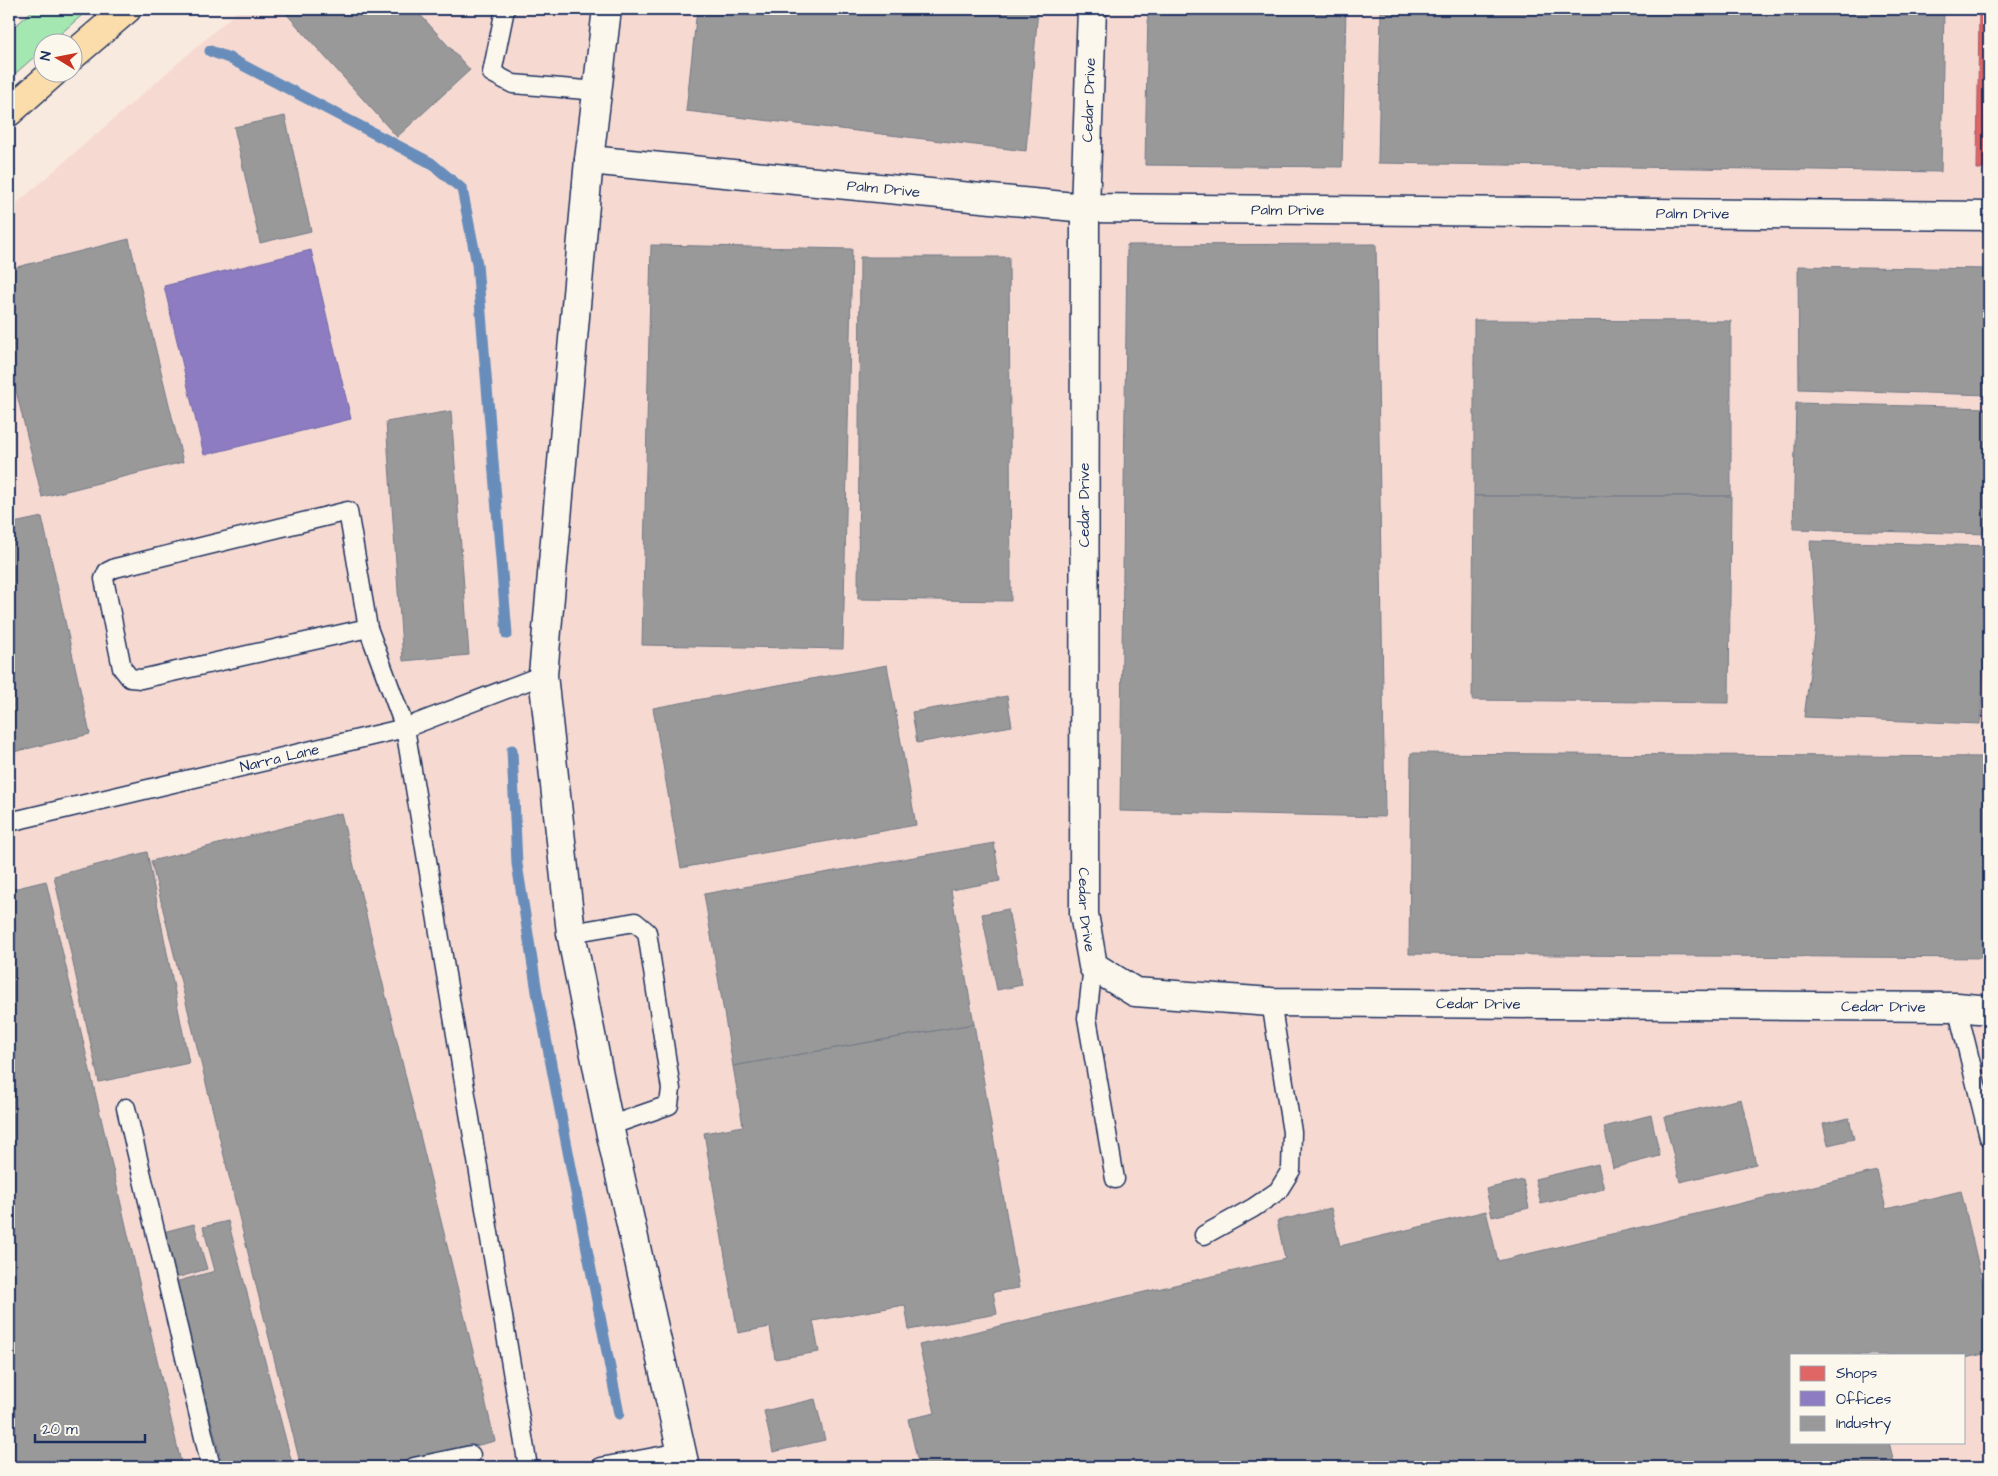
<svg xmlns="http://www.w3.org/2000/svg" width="1998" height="1476" font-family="'Architects Daughter',sans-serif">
	<rect width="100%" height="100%" fill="#f9eae0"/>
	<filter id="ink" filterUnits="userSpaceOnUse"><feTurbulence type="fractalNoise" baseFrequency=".02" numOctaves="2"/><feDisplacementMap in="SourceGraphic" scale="10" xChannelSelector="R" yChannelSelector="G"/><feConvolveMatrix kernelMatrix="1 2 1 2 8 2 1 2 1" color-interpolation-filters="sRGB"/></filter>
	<g filter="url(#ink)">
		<path fill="#f6dad2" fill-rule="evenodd" d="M240,9H1989V1467H9V210ZM1792,1355H1964V1442H1792Z"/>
		<polygon fill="#a5e7b1" stroke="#608b88" points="34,9 89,9 51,42 42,42 42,50 9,79 9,32"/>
		<polygon fill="#e06666" stroke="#a55664" points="1979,9 1989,9 1989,169 1977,169"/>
		<polygon fill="#8e7cc3" stroke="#6c65a5" points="311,250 351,419 204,455 164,286"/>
		<g fill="#999" stroke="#737987">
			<polygon points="282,9 418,9 416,10 470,70 397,137"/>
			<polygon points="697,9 1038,9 1026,151 686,111"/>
			<polygon points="1148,9 1346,9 1342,167 1145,165"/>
			<polygon points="1381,9 1944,9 1941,172 1378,163"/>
			<polygon points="285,116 311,231 260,243 234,127"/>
			<polygon points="129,239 183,462 42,497 9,362 9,269"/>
			<polygon points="1376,244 1385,817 1120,811 1127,245"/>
			<polygon points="651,245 852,249 843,649 642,645"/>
			<polygon points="860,257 1009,257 1011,601 858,599"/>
			<polygon points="1798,266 1989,269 1989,395 1799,389"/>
			<polygon points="1474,320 1731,321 1731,496 1474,496"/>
			<polygon points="1796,403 1989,408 1989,534 1793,529"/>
			<polygon points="451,411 469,655 403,661 386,422"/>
			<polygon points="1474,496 1731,496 1729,703 1472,700"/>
			<polygon points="42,517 90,734 9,753 9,524"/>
			<polygon points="1810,541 1989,546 1989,587 1980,724 1804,717 1816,627"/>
			<polygon points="887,665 916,825 681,868 653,708"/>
			<polygon points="1007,696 1012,726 917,743 912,712"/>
			<polygon points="1411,753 1989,757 1989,958 1409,954"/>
			<polygon points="341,813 495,1441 390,1467 301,1467 151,861"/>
			<polygon points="994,843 1000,881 951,890 974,1024 733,1066 704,894"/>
			<polygon points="147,852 189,1063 99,1082 54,876"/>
			<polygon points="46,881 182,1467 9,1467 9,890"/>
			<polygon points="1008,909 1022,985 997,990 982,914"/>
			<polygon points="974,1024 1019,1288 993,1292 997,1314 909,1330 905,1305 813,1321 819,1352 775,1359 770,1327 738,1333 704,1133 743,1126 733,1066"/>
			<polygon points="1741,1099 1756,1164 1680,1182 1664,1117"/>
			<polygon points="1651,1115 1660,1156 1613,1168 1604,1127"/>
			<polygon points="1849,1118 1854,1139 1828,1145 1823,1124"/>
			<polygon points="1598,1164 1604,1189 1541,1204 1535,1179"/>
			<polygon points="1877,1171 1886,1209 1961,1191 1989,1310 1989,1353 1964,1358 1964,1355 1792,1355 1792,1442 1889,1442 1895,1467 919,1467 908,1419 935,1413 919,1345 1285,1259 1277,1221 1331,1208 1340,1246 1486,1211 1498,1261"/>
			<polygon points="1523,1180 1529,1208 1492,1217 1486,1189"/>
			<polygon points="228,1221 293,1467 223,1467 175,1282 215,1271 203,1227"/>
			<polygon points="194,1224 207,1269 176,1278 163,1232"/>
			<polygon points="815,1399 825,1440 773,1452 764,1411"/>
		</g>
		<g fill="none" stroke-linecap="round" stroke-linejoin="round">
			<g stroke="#688dba" stroke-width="11">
				<polyline points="210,51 229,58 431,163 462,189 477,264 507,634"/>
				<polyline points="512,750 517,864 537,992 619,1414"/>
			</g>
			<defs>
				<g id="lane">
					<polyline points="505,9 492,73 513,84 598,91"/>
					<polyline points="368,628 141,679 130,678 122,668 104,579 107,572 115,568 348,511 368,628 405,728 528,1467"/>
					<path id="s1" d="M9,822L405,728L543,675"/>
					<polyline points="571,933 635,922 647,932 671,1089 669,1105 609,1126"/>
					<polyline points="1093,966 1087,1018 1115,1179"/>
					<polyline points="1957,1007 1989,1137"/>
					<polyline points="126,1108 211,1467"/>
					<polyline points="1204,1235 1253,1208 1278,1191 1291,1170 1292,1132 1271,1002"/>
					<polyline points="414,1467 471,1455"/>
					<polyline points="601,1467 681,1452"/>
				</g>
				<g id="street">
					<polyline points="607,9 589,160 543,675 571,933 609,1126 685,1467"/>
					<path id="s2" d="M1092,9L1085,208L1084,914L1093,966L1135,992L1271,1002L1957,1007L1989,1010"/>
					<path id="s3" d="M589,160L1085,208L1989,216"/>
				</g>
				<g id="primary">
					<polyline points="72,56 127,9"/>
					<polyline points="9,112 54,72"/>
				</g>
			</defs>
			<use href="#lane" stroke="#1b2f5e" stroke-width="21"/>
			<use href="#street" stroke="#1b2f5e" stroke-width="31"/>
			<use href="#primary" stroke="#1b2f5e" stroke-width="31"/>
			<use href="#lane" stroke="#fbf7ec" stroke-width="18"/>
			<use href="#street" stroke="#fbf7ec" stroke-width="28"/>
			<use href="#primary" stroke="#fbddab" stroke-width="28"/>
		</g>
	</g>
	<g text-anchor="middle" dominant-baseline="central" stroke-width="5" stroke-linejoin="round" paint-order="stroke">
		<g font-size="15" fill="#1b2f5e" stroke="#fbf7ec">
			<text transform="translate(1089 100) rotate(-88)">Cedar Drive</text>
			<text stroke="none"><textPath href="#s3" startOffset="296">Palm Drive</textPath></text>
			<text stroke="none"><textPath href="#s3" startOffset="701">Palm Drive</textPath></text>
			<text stroke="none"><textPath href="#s3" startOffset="1106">Palm Drive</textPath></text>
			<text transform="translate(1084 505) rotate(-90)">Cedar Drive</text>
			<text stroke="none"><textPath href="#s1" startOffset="278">Narra Lane</textPath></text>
			<text stroke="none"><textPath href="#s2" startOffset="901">Cedar Drive</textPath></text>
			<text stroke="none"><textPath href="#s2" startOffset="1351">Cedar Drive</textPath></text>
			<text stroke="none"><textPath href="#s2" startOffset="1756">Cedar Drive</textPath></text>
		</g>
	</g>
	<rect width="1998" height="1476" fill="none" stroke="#fbf7ec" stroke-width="30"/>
	<rect x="15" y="15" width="1968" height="1446" fill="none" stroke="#1b2f5e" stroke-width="2" filter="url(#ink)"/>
	<rect x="1790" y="1354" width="175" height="90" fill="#fbf7ec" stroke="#a1a7b3"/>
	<rect x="1800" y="1366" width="25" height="15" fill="#e06666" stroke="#a1a7b3"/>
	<text x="1836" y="1378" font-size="15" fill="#1b2f5e">Shops</text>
	<rect x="1800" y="1391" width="25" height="15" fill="#8e7cc3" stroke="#a1a7b3"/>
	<text x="1836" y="1404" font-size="15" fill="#1b2f5e">Offices</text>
	<rect x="1800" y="1416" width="25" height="15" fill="#999999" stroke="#a1a7b3"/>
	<text x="1836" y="1428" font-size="15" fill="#1b2f5e">Industry</text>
	<g transform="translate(58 58) rotate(280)"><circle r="24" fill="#fbf7ec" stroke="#a1a7b3"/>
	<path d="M0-4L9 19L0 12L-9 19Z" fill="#c8321e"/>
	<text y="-8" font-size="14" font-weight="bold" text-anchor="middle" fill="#1b2f5e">N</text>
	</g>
	<path d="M35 1434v8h110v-8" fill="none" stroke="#1b2f5e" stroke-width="2.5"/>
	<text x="42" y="1434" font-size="15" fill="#1b2f5e" stroke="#fbf7ec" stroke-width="4" paint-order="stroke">20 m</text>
</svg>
